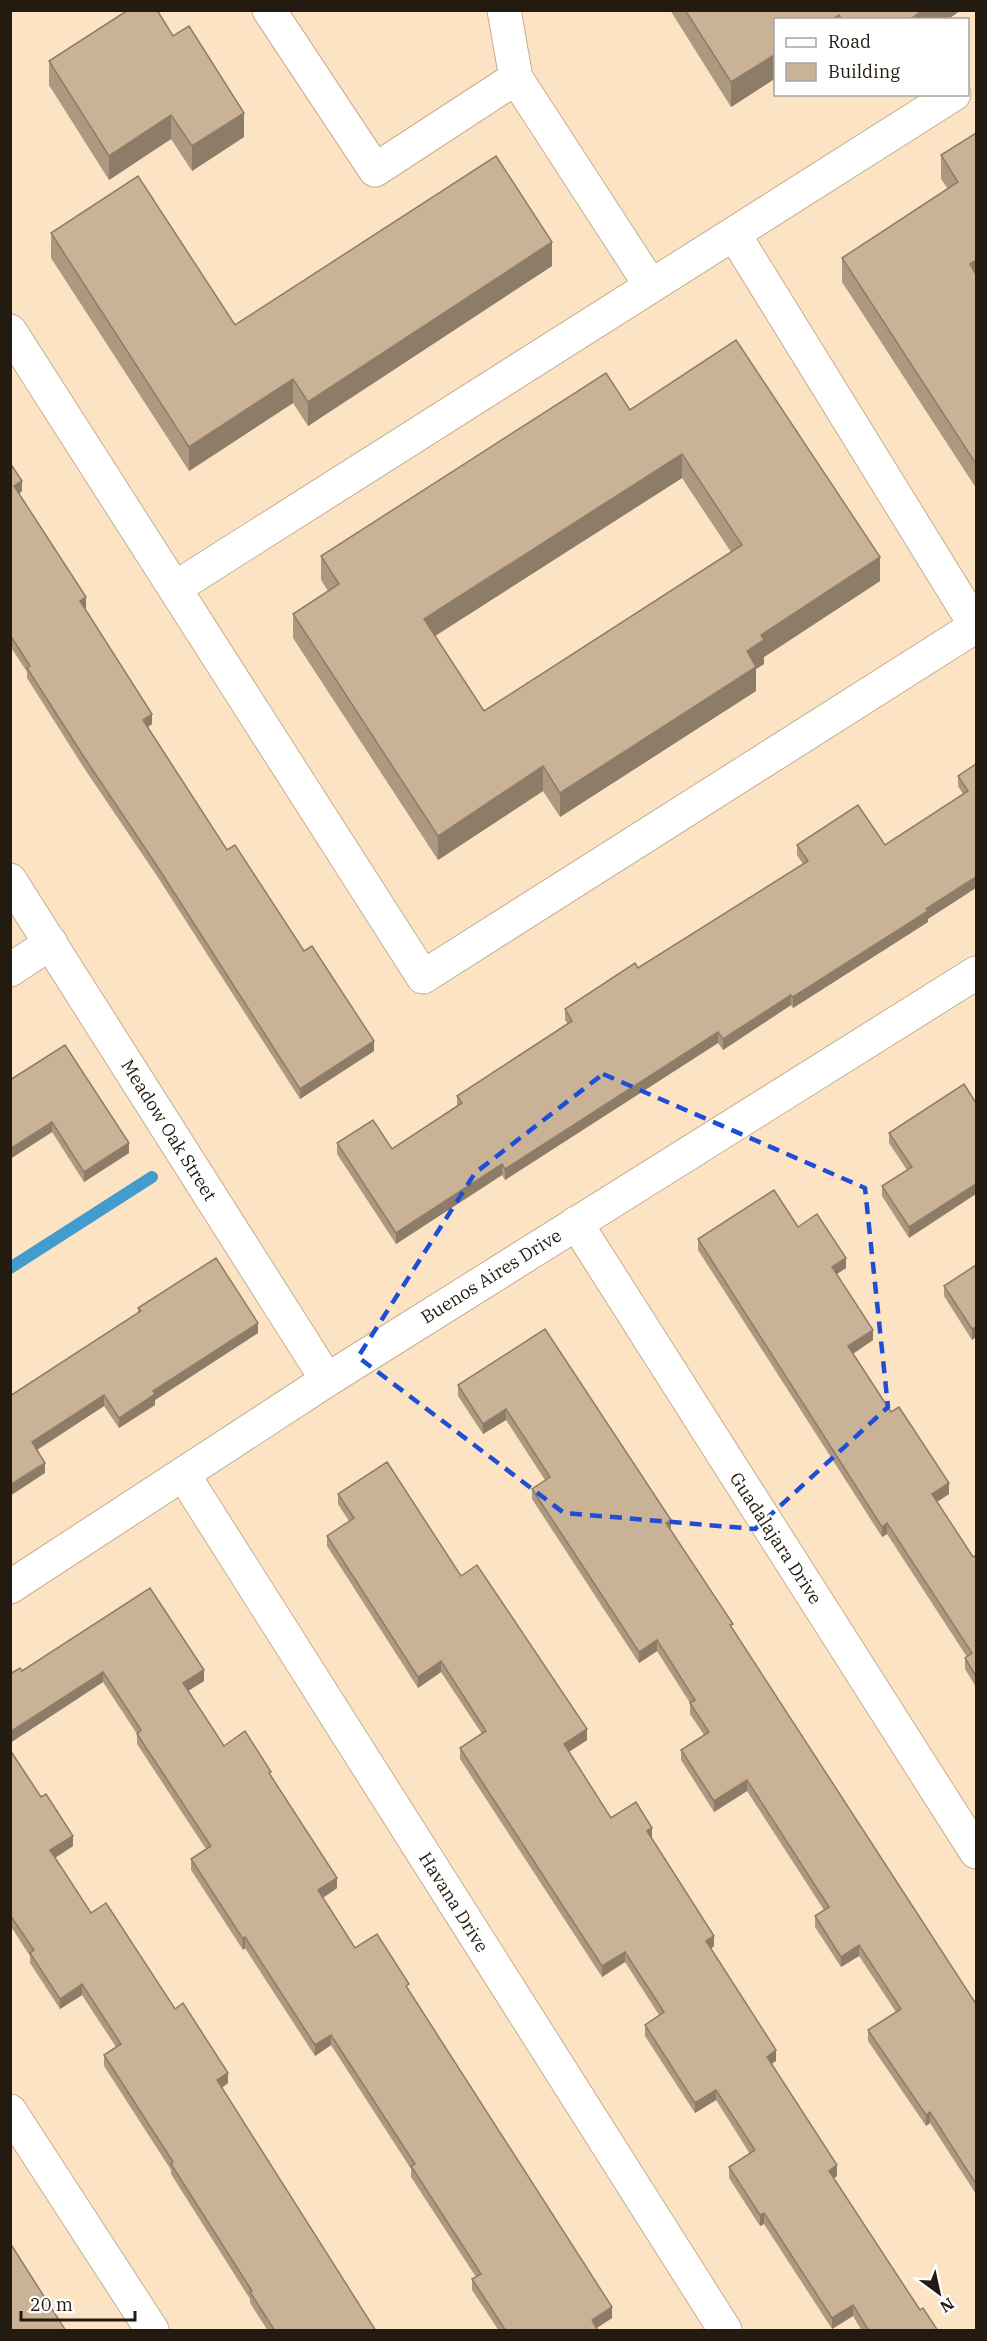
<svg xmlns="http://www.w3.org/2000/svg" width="987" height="2341" font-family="'IBM Plex Serif',serif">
	<rect width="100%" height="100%" fill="#fbe3c4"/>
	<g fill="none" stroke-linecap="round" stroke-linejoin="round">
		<polyline stroke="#439cce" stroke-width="12" points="10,1268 152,1177"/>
		<defs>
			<g id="minor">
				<polyline points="269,10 375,170 516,78"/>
				<polyline points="504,10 516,78 651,286"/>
				<polyline points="734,234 976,626"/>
				<polyline points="10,331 423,977 976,626"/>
				<polyline points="175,588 954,94"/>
				<polyline points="10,880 327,1380"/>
				<polyline points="10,970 51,943"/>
				<polyline points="576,1223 976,1852"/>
				<polyline points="183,1474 725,2330"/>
				<polyline points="10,1587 327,1380 976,973"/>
				<polyline points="10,2111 152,2330"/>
			</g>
		</defs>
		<use href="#minor" stroke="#c6af91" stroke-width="35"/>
		<use href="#minor" stroke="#fff" stroke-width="33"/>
	</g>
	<g fill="#ad9980" fill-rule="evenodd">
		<polygon points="670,10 961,10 947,20 776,20 776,78 731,107"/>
		<polygon points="173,36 244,137 192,171 171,139 109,180 49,85 49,61"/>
		<polygon points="976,133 976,488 842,282 842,258 948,189 941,179 941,155"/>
		<polygon points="51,233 235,325 552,266 308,426 293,403 189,471 51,258"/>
		<path d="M630,410L880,581L764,657V664L756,669V691L560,817L543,791L438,860L293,638V614L328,591L321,580V556ZM682,478L731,552L484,711L435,636Z"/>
		<polygon points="10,463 22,491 19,494 86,608 85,608 152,724 148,727 227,850 304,951 374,1051 300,1099 157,876 84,768 27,678 27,672 10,646"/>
		<polygon points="976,764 928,919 928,922 793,1008 791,1005 723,1050 718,1043 505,1180 502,1175 396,1244 337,1154 337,1143 392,1149 457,1106 457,1096 568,1024 565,1020 565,1009 638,968 803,864 797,855 797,845 885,845 963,794 958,786 958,776"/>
		<polygon points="10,1080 129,1153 84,1182 52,1132 10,1159"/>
		<polygon points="964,1084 909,1238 882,1196 882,1186 907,1170 889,1143 889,1133"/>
		<polygon points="798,1227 846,1268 837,1274 873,1340 853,1354 891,1412 949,1494 937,1502 973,1557 976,1555 976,1687 965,1669 965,1658 967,1657 887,1534 882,1537 698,1250 698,1239"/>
		<polygon points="976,1265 976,1337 972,1340 944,1296 944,1286"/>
		<polygon points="138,1308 258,1333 155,1400 155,1405 119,1428 104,1406 37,1450 45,1473 10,1396 138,1313"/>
		<polygon points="545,1329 733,1630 976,2004 976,2194 930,2123 926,2126 868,2041 868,2030 896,2012 859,1956 841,1967 815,1927 815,1916 824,1910 747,1791 714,1812 681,1760 681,1750 704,1735 690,1714 690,1703 657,1651 639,1663 605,1611 532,1499 532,1489 545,1480 506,1420 483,1434 458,1396 458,1385"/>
		<polygon points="338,1494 461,1576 587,1740 569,1752 611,1818 652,1838 651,1839 714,1946 711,1949 776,2061 771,2064 837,2176 834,2178 920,2310 938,2331 862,2331 853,2316 832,2329 764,2224 760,2226 729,2178 729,2167 750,2154 716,2100 695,2113 645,2036 645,2025 659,2015 625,1962 602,1977 460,1759 460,1748 482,1734 441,1672 418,1688 327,1546 327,1536 349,1521 338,1504"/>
		<polygon points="150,1588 204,1681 188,1691 224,1746 271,1777 337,1888 323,1898 355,1948 409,1992 612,2318 597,2328 598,2331 499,2331 472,2290 472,2279 476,2277 411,2177 411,2169 331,2045 315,2056 245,1948 243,1950 191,1870 191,1859 206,1849 137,1744 137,1734 103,1682 10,1743 10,1674 22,1671"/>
		<polygon points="10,1750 73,1846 55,1858 91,1913 175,2009 228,2083 222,2088 376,2331 268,2331 250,2303 250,2299 171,2174 171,2170 104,2066 104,2055 116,2047 82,1995 60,2009 30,1963 30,1956 10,1925"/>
	</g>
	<g fill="#8d7d68">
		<polygon points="923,10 961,10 947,20 909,20"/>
		<polygon points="839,15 839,20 831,20"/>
		<polygon points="776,54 776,78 731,107 731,82"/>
		<polygon points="244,113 244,137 192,171 192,146"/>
		<polygon points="171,115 171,139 109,180 109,156"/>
		<polygon points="552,242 552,266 308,426 308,402"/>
		<polygon points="976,260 976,284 970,264"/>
		<polygon points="293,379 293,403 189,471 189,447"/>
		<polygon points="682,454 682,478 424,643 424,619"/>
		<polygon points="22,481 22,491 14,497 14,486"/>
		<polygon points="880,557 880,581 764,657 764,664 756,669 756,691 560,817 560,793 747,651 761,635"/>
		<polygon points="86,597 86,608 80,612 80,601"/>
		<polygon points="152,714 152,724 143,731 143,720"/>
		<polygon points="543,766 543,791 438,860 438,836"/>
		<polygon points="976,877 976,888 928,919 928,922 793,1008 793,997 926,909"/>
		<polygon points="791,995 791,1005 723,1050 723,1039"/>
		<polygon points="718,1032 718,1043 505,1180 505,1169"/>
		<polygon points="374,1041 374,1051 300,1099 300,1089"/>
		<polygon points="52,1122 52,1132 10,1159 10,1149"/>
		<polygon points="129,1143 129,1153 84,1182 84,1172"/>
		<polygon points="502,1164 502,1175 396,1244 396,1233"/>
		<polygon points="976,1184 976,1194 909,1238 909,1227"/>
		<polygon points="846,1258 846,1268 832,1277 832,1267"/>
		<polygon points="258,1323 258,1333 155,1400 155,1405 119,1428 119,1418 153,1391"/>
		<polygon points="976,1326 976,1337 972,1340 972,1329"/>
		<polygon points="873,1330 873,1340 848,1357 848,1346"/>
		<polygon points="104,1395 104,1406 32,1453 32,1442"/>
		<polygon points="506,1409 506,1420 483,1434 483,1424"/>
		<polygon points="45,1463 45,1473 10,1496 10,1485"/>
		<polygon points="949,1483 949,1494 932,1505 932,1494"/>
		<polygon points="671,1520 671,1531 666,1523"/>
		<polygon points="887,1523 887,1534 882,1537 882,1527"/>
		<polygon points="657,1640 657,1651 639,1663 639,1652"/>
		<polygon points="441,1661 441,1672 418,1688 418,1677"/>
		<polygon points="204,1670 204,1681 183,1694 183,1683"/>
		<polygon points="103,1672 103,1682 10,1743 10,1732"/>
		<polygon points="587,1729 587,1740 564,1755 564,1744"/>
		<polygon points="747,1780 747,1791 714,1812 714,1801"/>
		<polygon points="652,1828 652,1838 647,1842 647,1831"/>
		<polygon points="73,1836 73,1846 50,1861 50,1850"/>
		<polygon points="337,1878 337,1888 318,1901 318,1890"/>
		<polygon points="714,1936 714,1946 706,1952 706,1941"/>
		<polygon points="245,1937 245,1948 243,1950 243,1939"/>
		<polygon points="859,1945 859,1956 841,1967 841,1957"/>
		<polygon points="625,1952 625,1962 602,1977 602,1966"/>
		<polygon points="82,1984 82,1995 60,2009 60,1999"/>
		<polygon points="331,2035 331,2045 315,2056 315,2045"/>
		<polygon points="776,2050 776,2061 767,2067 767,2057"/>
		<polygon points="228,2073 228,2083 217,2091 217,2080"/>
		<polygon points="716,2090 716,2100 695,2113 695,2103"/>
		<polygon points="930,2112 930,2123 926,2126 926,2115"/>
		<polygon points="837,2165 837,2176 829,2181 829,2171"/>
		<polygon points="764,2213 764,2224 760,2226 760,2215"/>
		<polygon points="853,2305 853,2316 832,2329 832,2318"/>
		<polygon points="612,2307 612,2318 592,2331 592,2320"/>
	</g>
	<g fill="#c9b295" stroke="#8d7d68" stroke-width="1.5" fill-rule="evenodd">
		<polygon points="128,10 157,10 173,36 189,26 244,113 192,146 171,115 109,156 49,61"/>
		<polygon points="685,10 923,10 909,20 842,20 839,15 831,20 776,20 776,54 731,82"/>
		<polygon points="976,133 976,260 970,264 976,275 976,464 842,258 958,182 941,155"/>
		<polygon points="496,156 552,242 308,402 293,379 189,447 51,233 138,176 235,325"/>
		<path d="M736,340L880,557L761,635L764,640L747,651L756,667L560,793L543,766L438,836L293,614L339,584L321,556L606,373L630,410ZM682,454L742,545L484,711L424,619Z"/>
		<polygon points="10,463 22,481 14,486 86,597 80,601 152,714 143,720 227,850 235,845 304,951 312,946 374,1041 300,1089 157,866 84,757 27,668 30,666 10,635"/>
		<polygon points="976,764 976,877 926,909 928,911 793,997 791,995 723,1039 718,1032 505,1169 502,1164 396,1233 337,1143 373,1120 392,1149 462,1103 457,1096 572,1021 565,1009 635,963 638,968 808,861 797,845 858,805 885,845 968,791 958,776"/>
		<polygon points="65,1045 129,1143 84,1172 52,1122 10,1149 10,1080"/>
		<polygon points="964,1084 976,1103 976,1184 909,1227 882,1186 912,1167 889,1133"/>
		<polygon points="774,1190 798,1227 817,1214 846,1258 832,1267 873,1330 848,1346 891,1412 899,1407 949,1483 932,1494 973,1557 976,1555 976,1676 965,1658 972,1653 887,1523 882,1527 698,1239"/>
		<polygon points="216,1258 258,1323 153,1391 155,1394 119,1418 104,1395 32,1442 45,1463 10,1485 10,1396 141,1311 138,1308"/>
		<polygon points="976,1265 976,1327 972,1329 944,1286"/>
		<polygon points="545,1329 671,1520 666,1523 733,1624 730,1625 976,2004 976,2184 930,2112 926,2115 868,2030 901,2009 859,1945 841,1957 815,1916 829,1907 747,1780 714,1801 681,1750 709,1732 690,1703 695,1700 657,1640 639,1652 605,1600 532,1489 550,1477 506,1409 483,1424 458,1385"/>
		<polygon points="387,1462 461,1576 477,1565 587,1729 564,1744 611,1818 636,1802 652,1828 647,1831 714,1936 706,1941 776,2050 767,2057 837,2165 829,2171 920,2310 923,2308 938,2331 869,2331 853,2305 832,2318 764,2213 760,2215 729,2167 755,2150 716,2090 695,2103 645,2025 664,2012 625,1952 602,1966 460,1748 486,1731 441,1661 418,1677 327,1536 354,1518 338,1494"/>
		<polygon points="150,1588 204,1670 183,1683 224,1746 245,1731 271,1772 269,1773 337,1878 318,1890 355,1948 377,1934 409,1984 406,1986 612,2307 592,2320 598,2331 506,2331 472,2279 481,2274 411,2166 415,2164 331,2035 315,2045 245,1937 243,1939 191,1859 211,1846 137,1734 141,1730 103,1672 10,1732 10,1674 20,1668 22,1671"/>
		<polygon points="10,1750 41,1797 46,1794 73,1836 50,1850 91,1913 106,1903 175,2009 183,2003 228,2073 217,2080 376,2331 275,2331 250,2292 252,2291 171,2164 173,2162 104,2055 121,2044 82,1984 60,1999 30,1953 34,1950 10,1915"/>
		<polygon points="10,2243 66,2331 10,2331"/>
	</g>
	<path fill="none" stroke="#1d4ed8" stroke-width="4.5" stroke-dasharray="12 8" stroke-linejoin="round" d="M603,1074L865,1188L888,1407L755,1529L564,1513L358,1357L475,1173Z"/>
	<g text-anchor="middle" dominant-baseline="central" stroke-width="5" stroke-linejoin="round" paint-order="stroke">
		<g font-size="18" fill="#231b10" stroke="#fff">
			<text transform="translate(169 1130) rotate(58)">Meadow Oak Street</text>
			<text transform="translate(491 1276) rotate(-32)">Buenos Aires Drive</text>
			<text transform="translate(776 1538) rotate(57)">Guadalajara Drive</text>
			<text transform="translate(454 1902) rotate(58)">Havana Drive</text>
		</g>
	</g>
	<rect width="987" height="2341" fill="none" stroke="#231b10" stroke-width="24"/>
	<rect x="774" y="18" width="195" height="78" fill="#ffffff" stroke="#a7a49f" stroke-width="1.5"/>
	<rect x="786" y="38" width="30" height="9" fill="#ffffff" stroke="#a7a49f" stroke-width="1.5"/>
	<text x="828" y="48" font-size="18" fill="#231b10">Road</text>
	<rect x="786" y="63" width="30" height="18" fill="#c9b295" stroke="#a7a49f" stroke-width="1.5"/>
	<text x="828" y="78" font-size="18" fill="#231b10">Building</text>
	<g transform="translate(939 2293) rotate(147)" stroke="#ffffff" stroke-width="4.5" paint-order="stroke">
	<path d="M0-4.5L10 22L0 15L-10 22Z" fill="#231b10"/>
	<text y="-9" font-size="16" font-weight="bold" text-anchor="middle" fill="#231b10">N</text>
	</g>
	<path d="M21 2311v9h114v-9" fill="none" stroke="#231b10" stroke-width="3"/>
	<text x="30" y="2311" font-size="18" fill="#231b10" stroke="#ffffff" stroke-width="4.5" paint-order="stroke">20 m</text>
</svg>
